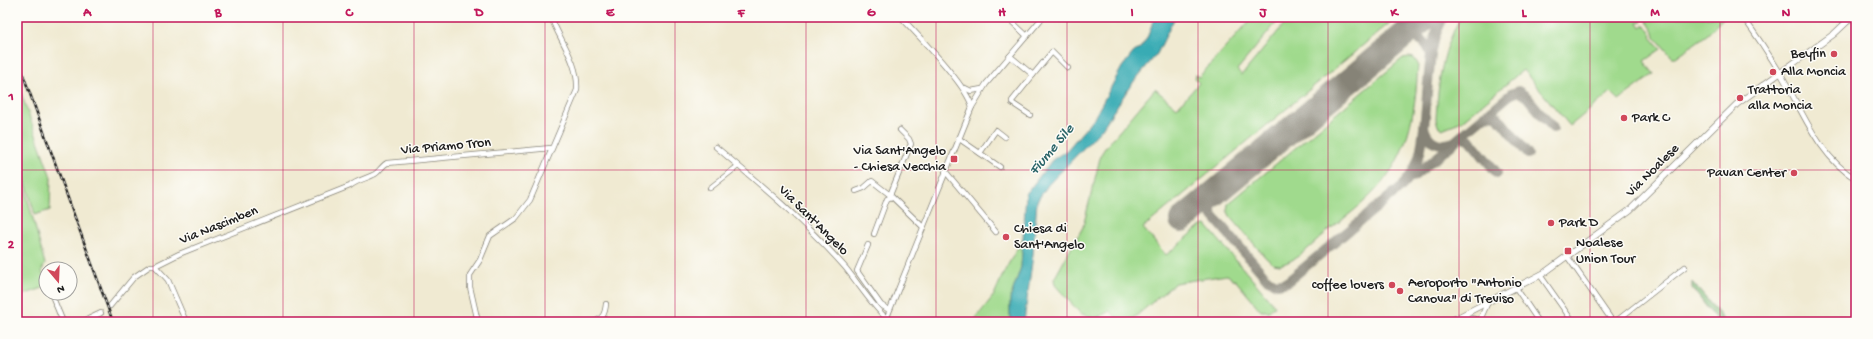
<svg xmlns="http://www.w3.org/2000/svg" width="1873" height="339" font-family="'Gochi Hand',sans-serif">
	<rect width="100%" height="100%" fill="#fdfcf7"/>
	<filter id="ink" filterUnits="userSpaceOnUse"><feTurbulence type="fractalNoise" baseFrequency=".025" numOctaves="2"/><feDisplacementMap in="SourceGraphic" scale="8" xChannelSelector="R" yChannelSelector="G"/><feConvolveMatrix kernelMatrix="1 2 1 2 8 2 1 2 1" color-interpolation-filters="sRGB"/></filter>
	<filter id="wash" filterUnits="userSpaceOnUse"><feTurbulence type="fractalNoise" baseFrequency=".012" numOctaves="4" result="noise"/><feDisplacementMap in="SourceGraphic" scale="16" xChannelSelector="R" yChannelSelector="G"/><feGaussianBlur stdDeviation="0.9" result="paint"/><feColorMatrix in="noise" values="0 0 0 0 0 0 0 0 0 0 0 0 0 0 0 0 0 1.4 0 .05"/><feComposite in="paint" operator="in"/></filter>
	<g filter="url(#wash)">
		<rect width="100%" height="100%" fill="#f0ead2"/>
		<g fill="#a0da8d" stroke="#5e7b54">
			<polygon points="1253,17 1281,17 1237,70 1242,75 1290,17 1397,17 1143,228 1166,255 1201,226 1206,225 1275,306 1269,311 1261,311 1236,281 1227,275 1175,283 1129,322 1120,321 1110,311 1095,319 1080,313 1055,285 1054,279 1083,227 1101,154 1105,148 1155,89 1177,108 1199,83 1194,78 1195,75 1199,77"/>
			<path d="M1461,17H1641L1642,21L1638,22L1641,27L1644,25L1650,31L1651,37L1661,49L1644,61L1654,74L1619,100L1611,92L1570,126L1523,70L1462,121L1442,129L1438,126L1436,119C1438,83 1442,49 1461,17Z"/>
			<polygon points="1644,17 1724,17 1708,34 1676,57 1672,57 1655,37 1654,32"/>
			<path d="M1409,57L1414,58L1418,64C1415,116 1409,158 1369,197C1357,209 1343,219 1329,230C1315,242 1299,260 1280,265L1273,264L1266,258L1230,216L1227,210L1228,204L1403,58Z"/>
			<polygon points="17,82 51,177 50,210 35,215 19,159 17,159"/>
			<polygon points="18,162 45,264 42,270 46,287 17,297"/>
			<polygon points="1023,238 1021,267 1010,299 1010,322 973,322 994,295 1004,272"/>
		</g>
		<polygon fill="#80ba78" stroke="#4e6b4a" points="1692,282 1726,322 1718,322 1692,288"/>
		<polygon fill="#39abb4" stroke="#2a6468" points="1155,17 1175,17 1157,54 1131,85 1101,130 1048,185 1037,201 1033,255 1024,322 1010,322 1010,299 1021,267 1026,194 1052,160 1067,150 1094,118 1122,67 1133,53 1141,47 1147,38"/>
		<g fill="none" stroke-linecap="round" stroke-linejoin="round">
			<g stroke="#868377" stroke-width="10">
				<path d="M1397,41C1412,34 1426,37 1431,55L1435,36L1443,17"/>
				<polyline points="1485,115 1497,116 1528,154"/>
				<path d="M1424,127C1428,143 1440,147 1454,142L1511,94L1518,91L1527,97L1553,128"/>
				<polyline points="1461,137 1469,139 1497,173"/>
				<polyline points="1413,177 1453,144"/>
				<path d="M1220,189C1211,198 1207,205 1213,216L1268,280L1277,284L1287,282L1400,188C1423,167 1423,137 1426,107C1427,90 1429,72 1431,55"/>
			</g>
			<polyline stroke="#868377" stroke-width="26" points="1182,220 1426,17"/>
		</g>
	</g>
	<g filter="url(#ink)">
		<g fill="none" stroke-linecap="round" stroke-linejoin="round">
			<defs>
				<g id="minor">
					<path d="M901,17C918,36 967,85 972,107"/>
					<polyline points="1007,17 1027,36"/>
					<path d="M1743,17C1757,36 1770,56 1782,76C1803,112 1819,157 1856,179"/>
					<polyline points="1010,56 1033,75 1052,52 1068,68"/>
					<polyline points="965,88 971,91 982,89"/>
					<polyline points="1030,115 1012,103 1012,101 1033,75"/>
					<polyline points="900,130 909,139 911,144 890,195 923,227"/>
					<polyline points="958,138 1000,167"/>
					<path d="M716,147C761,185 805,222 844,266C853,276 878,314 887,318"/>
					<polyline points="980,153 996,130 1005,137"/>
					<polyline points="945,171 996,232"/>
					<polyline points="710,188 738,166"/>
					<polyline points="856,191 864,188 872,181 890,195"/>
					<polyline points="874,234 887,199 891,197"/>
					<polyline points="868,245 857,271 881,305 889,310"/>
					<polyline points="1567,256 1613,322"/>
					<polyline points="155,266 168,280 186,322"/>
					<polyline points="1540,275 1573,322"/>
					<polyline points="1516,288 1539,322"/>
					<polyline points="51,293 63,322"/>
					<path d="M110,306L134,277L150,266H155L179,254L350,186C357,180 365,179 373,175C379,173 381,166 387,163L551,148"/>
					<polyline points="1461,316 1475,319"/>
					<polyline points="82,322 101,313"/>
					<path d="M478,322L470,287V275L480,260L490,236L516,218L530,200L577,90C579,63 560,41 551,17"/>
					<path d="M594,322C603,318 605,314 606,304"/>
					<polyline points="885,322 972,107 986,84 1043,17"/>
					<polyline points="1479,322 1488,302"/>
					<polyline points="1615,322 1685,267"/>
				</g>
				<polyline id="major" points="1449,322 1544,273 1630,210 1737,104 1834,34 1852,17"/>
			</defs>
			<use href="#minor" stroke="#868377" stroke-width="6"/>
			<use href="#major" stroke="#868377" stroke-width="7"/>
			<use href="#minor" stroke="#fff" stroke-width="4.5"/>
			<use href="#major" stroke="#fff" stroke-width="5.5"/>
			<defs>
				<polyline id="rail" points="17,58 113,322"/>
			</defs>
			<use href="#rail" stroke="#1c1c1c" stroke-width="2.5"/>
			<use href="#rail" stroke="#fdfcf7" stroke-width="1" stroke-dasharray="3" stroke-linecap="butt"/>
		</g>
	</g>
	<path fill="none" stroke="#c2185b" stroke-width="1" stroke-opacity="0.55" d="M153,17V322M283,17V322M414,17V322M545,17V322M675,17V322M806,17V322M936,17V322M1067,17V322M1198,17V322M1328,17V322M1459,17V322M1590,17V322M1720,17V322M17,170H1856"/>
	<g fill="#d1495b" stroke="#fdfcf7" stroke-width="1.5">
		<circle cx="1834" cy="54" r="4"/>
		<circle cx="1773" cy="72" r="4"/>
		<circle cx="1740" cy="98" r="4"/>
		<circle cx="1624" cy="118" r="4"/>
		<rect x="950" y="155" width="8" height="8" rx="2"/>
		<circle cx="1794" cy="173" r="4"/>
		<circle cx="1551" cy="223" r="4"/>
		<circle cx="1006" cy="237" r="4"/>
		<rect x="1564" y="247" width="8" height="8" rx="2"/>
		<circle cx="1392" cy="285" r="4"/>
		<circle cx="1400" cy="291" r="4"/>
	</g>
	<g text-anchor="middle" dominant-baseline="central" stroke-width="3" stroke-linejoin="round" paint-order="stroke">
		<g font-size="14" fill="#1c1c1c" stroke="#fdfcf7" text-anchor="start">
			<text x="1826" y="54" text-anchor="end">Beyfin</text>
			<text x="1781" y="72">Alla Moncia</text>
			<text x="1748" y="90">Trattoria<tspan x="1748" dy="16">alla Moncia</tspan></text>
			<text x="1632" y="118">Park C</text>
			<text x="946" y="151" text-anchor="end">Via Sant'Angelo<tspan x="946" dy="16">- Chiesa Vecchia</tspan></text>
			<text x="1786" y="173" text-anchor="end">Pavan Center</text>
			<text x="1559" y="223">Park D</text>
			<text x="1014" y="229">Chiesa di<tspan x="1014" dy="16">Sant'Angelo</tspan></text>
			<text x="1576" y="243">Noalese<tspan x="1576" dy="16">Union Tour</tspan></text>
			<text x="1408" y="283">Aeroporto "Antonio<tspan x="1408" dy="16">Canova" di Treviso</tspan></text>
			<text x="1384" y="285" text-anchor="end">coffee lovers</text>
		</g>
		<g font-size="14" fill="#1c1c1c" stroke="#fdfcf7">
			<text transform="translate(446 147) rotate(-5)">Via Priamo Tron</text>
			<text transform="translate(1653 171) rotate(-45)">Via Noalese</text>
			<text transform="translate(813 221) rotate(45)">Via Sant'Angelo</text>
			<text transform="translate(219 226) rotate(-22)">Via Nascimben</text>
		</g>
		<g font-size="15" font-style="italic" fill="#2a6468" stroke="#fdfcf7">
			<text transform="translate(1052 150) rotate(-50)">Fiume Sile</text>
		</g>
	</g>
	<rect width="1873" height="339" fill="none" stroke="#fdfcf7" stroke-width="44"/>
	<g transform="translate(58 281) rotate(161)"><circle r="19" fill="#fdfcf7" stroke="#a3a29f"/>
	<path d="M0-3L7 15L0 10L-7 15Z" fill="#d1495b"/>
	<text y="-6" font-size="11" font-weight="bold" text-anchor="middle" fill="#1c1c1c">N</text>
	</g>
	<rect x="22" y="22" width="1829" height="295" fill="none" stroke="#c2185b" stroke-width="1.5"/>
	<g font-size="13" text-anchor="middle" font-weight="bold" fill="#c2185b">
		<text x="87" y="16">A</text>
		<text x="218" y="16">B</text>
		<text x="349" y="16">C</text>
		<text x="479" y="16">D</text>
		<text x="610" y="16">E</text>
		<text x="741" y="16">F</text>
		<text x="871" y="16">G</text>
		<text x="1002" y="16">H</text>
		<text x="1132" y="16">I</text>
		<text x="1263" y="16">J</text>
		<text x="1394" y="16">K</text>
		<text x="1524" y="16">L</text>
		<text x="1655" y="16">M</text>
		<text x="1786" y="16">N</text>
		<text x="11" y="100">1</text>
		<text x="11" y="248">2</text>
	</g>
</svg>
